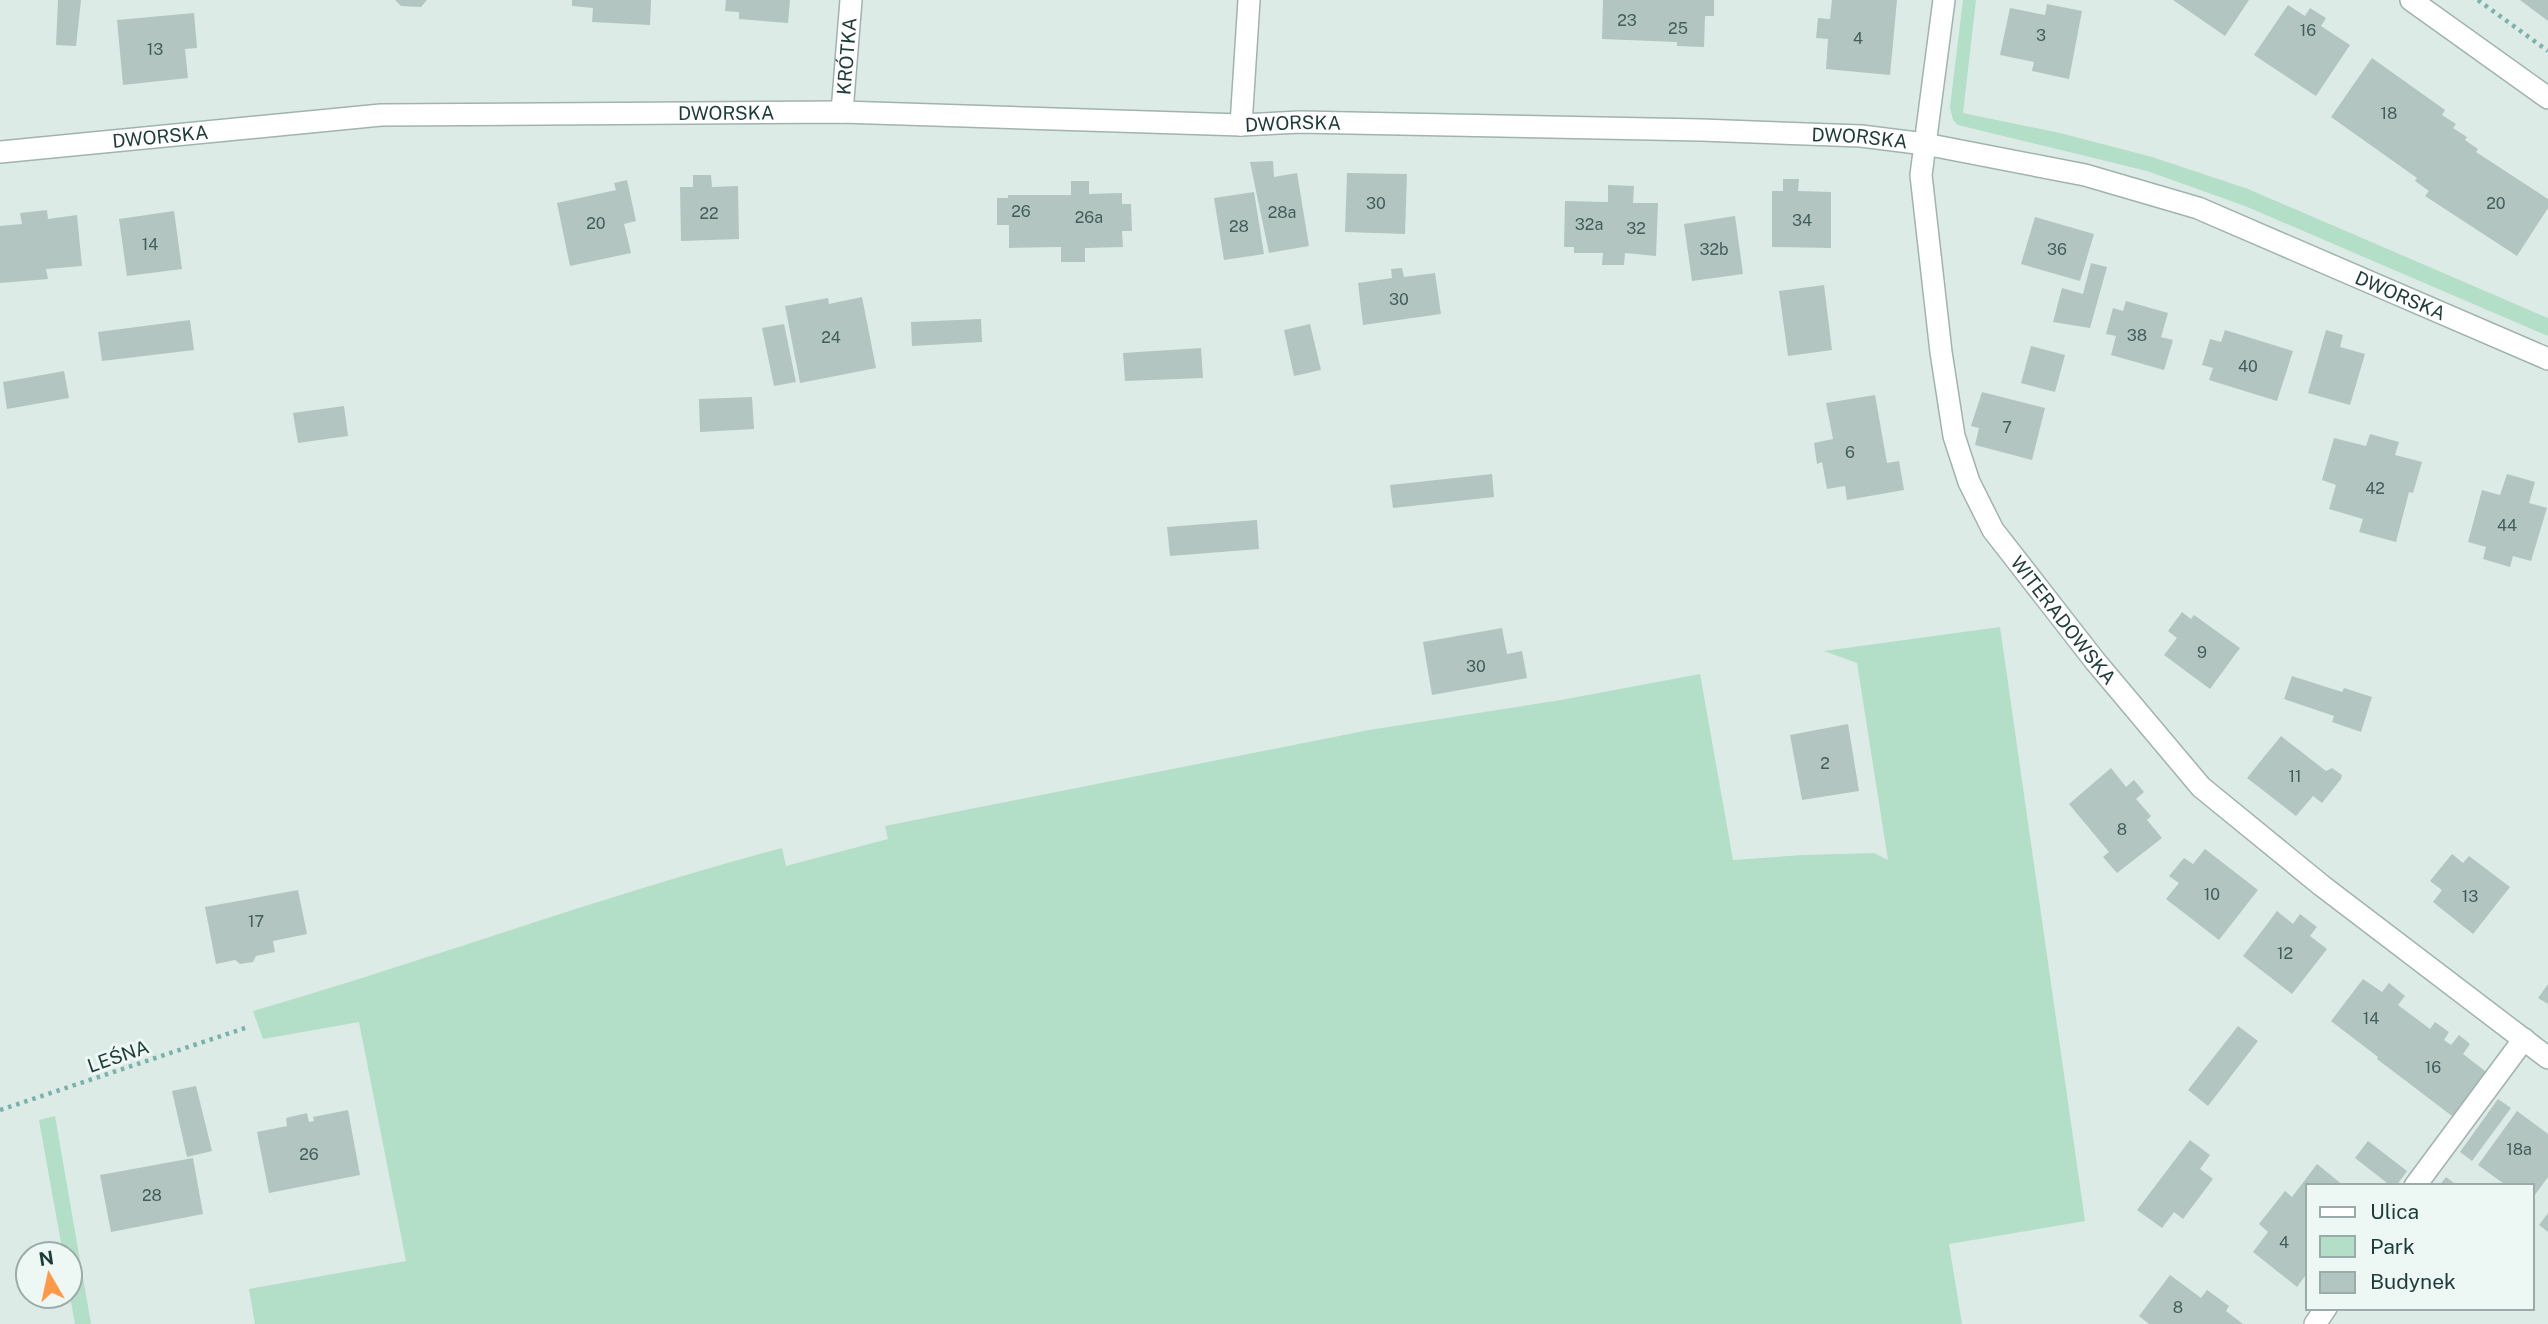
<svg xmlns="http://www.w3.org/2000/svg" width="2548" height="1324" font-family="'Public Sans',sans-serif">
	<rect width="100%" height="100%" fill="#ddebe7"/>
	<g fill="#b3dec7">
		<polygon points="1963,0 1976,0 1963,113 2060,133 2152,157 2248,189 2548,318 2548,336 2245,206 2147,171 1958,125 1953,120 1950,107"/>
		<path d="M2000,627L2085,1221L1949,1244L1962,1324H255L249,1289L406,1261L359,1022L263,1039L253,1011C430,960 604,895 782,848L786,866L888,839L885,826L1369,730L1561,700L1700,674L1733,860L1803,855L1874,853L1888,860L1857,663L1824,651Z"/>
		<polygon points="55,1116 91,1324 75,1324 70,1296 70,1254 63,1254 39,1120"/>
	</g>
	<g fill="#b2c5c1">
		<polygon points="58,0 81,0 76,46 56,45"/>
		<polygon points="395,0 427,0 421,7 401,6"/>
		<polygon points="572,0 651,0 650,25 592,22 593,8 572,6"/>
		<polygon points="726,0 790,0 788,23 739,19 739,12 725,11"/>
		<polygon points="1603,0 1714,0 1714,16 1705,16 1704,47 1677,46 1677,42 1602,39"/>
		<polygon points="1832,0 1897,0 1890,75 1826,69 1828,39 1816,38 1818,18 1830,19"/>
		<polygon points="2173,0 2249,0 2225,36"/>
		<polygon points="2520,0 2548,0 2548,21"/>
		<polygon points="2047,4 2082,11 2069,79 2032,71 2034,62 2000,55 2010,8 2045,15"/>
		<polygon points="2288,5 2305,16 2310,8 2326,18 2321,26 2350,45 2316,96 2254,55"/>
		<polygon points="194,13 197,48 185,49 188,78 123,85 117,20"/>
		<polygon points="2372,58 2445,110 2442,115 2456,124 2453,128 2467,137 2465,140 2478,149 2476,152 2548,199 2548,208 2517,256 2425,196 2429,191 2415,181 2417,178 2331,117"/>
		<polygon points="1273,161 1274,177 1297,173 1309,246 1269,253 1250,162"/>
		<polygon points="1347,173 1407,174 1405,234 1345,232"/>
		<polygon points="693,175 711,175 712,187 738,186 739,239 681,241 680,187 693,187"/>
		<polygon points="1783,179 1799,179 1798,191 1831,192 1831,248 1772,247 1772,191 1783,191"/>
		<polygon points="627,180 636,221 624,224 631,253 570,266 557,203 616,190 614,183"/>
		<polygon points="1071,181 1089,181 1089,194 1122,193 1122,204 1131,204 1132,231 1122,231 1123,247 1085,248 1085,262 1061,262 1061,247 1009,248 1009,225 997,225 997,198 1008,198 1008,195 1071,195"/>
		<polygon points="1608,185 1634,186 1633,203 1658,203 1656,256 1625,253 1624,265 1602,265 1603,253 1574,253 1574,247 1564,247 1565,201 1608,202"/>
		<polygon points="1254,192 1264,254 1224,260 1214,198"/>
		<polygon points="47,210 48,219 77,215 82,266 46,269 48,279 0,283 0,226 22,224 20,213"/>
		<polygon points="174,211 182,269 127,276 119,219"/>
		<polygon points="1735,216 1743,274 1692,281 1684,224"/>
		<polygon points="2035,217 2094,234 2080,281 2021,264"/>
		<polygon points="2091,263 2107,267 2090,328 2053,322 2062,288 2083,294"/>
		<polygon points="1402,268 1404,277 1435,273 1441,314 1363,325 1358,283 1392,278 1391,269"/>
		<polygon points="1824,285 1832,350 1788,356 1779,291"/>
		<polygon points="862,297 876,368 800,383 785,306 828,298 829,304"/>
		<polygon points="2126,301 2168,313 2161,337 2173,340 2164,370 2111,355 2116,336 2106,334 2113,308 2123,311"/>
		<polygon points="981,319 982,342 912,346 911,322"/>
		<polygon points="190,320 194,350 102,361 98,332"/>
		<polygon points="784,324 796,382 774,386 762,328"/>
		<polygon points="1310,324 1321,370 1294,376 1284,330"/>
		<polygon points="2225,330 2293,351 2277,401 2209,380 2213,368 2202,365 2210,339 2221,342"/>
		<polygon points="2326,330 2343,335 2340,347 2365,354 2350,405 2308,393"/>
		<polygon points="2031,346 2065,355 2055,392 2021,383"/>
		<polygon points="1201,348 1203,378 1125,381 1123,353"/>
		<polygon points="64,371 69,398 7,409 3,382"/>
		<polygon points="1982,392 2045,408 2032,460 1975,445 1979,428 1971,426"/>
		<polygon points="1875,395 1887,463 1899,461 1904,490 1847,500 1845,486 1827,489 1822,462 1817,464 1814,443 1833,439 1826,403"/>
		<polygon points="752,397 754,429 700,432 699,399"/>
		<polygon points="344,406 348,436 298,443 293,413"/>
		<polygon points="2370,434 2399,442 2395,455 2422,462 2413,493 2409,492 2396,542 2359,532 2363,519 2329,509 2336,485 2322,480 2334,438 2366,446"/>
		<polygon points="1492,474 1494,497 1393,508 1390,485"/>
		<polygon points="2507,474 2535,482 2529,503 2547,508 2531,561 2513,556 2510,567 2483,559 2486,547 2468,542 2482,490 2500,495"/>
		<polygon points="1257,520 1259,549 1170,556 1167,527"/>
		<polygon points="2182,612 2191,619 2194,615 2240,648 2210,689 2164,655 2177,638 2168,631"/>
		<polygon points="1502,628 1507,654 1522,651 1527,678 1432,695 1423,642"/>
		<polygon points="2292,676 2342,692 2344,688 2372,697 2361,732 2332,722 2334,716 2284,699"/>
		<polygon points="1848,724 1859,791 1802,800 1790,735"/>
		<polygon points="2281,736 2326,771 2332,768 2342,775 2341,779 2322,803 2313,796 2296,816 2247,778"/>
		<polygon points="2111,768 2126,787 2134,780 2144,792 2136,799 2151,816 2147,820 2162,838 2117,873 2103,857 2109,852 2069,804"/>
		<polygon points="2205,849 2258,890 2219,940 2166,899 2179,883 2169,876 2184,858 2193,864"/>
		<polygon points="2452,854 2463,863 2469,856 2510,887 2473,934 2433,902 2442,890 2430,881"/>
		<polygon points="298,890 307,934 273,941 275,952 256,956 253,962 240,964 235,960 216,964 205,907"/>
		<polygon points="2277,911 2293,924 2300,914 2317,927 2310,936 2327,949 2292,994 2243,956"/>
		<polygon points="2363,979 2382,992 2389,983 2405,996 2398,1005 2430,1029 2435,1022 2449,1032 2444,1040 2451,1045 2459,1035 2470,1044 2463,1054 2489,1074 2456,1119 2377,1059 2378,1057 2331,1021"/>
		<polygon points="2548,984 2548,1004 2538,998"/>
		<polygon points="2238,1026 2258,1041 2208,1106 2188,1090"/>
		<polygon points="196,1086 212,1151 187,1157 172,1091"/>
		<polygon points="2498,1099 2511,1108 2472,1161 2460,1152"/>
		<polygon points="348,1110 360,1175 269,1193 257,1132 287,1126 286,1118 307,1113 309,1122 314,1121 313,1117"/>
		<polygon points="2517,1111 2548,1134 2548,1177 2532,1199 2532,1186 2507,1186 2478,1165"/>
		<polygon points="2190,1140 2210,1155 2200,1169 2213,1179 2183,1219 2174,1212 2162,1228 2137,1210"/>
		<polygon points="2368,1141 2407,1171 2396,1186 2391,1186 2355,1158"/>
		<polygon points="193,1158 203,1214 111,1232 100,1175"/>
		<polygon points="2317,1164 2344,1186 2308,1186 2308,1272 2297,1287 2253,1252 2268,1232 2259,1224 2285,1191 2292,1197"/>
		<polygon points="2446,1177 2458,1186 2439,1186"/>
		<polygon points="2548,1213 2548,1232 2539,1225"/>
		<polygon points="2170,1275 2201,1298 2207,1290 2229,1306 2226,1311 2243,1324 2149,1324 2139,1316"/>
	</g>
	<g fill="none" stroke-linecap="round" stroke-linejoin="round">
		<defs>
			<g id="minor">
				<path id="s1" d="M1944,0L1921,175L1941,352L1954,436L1969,482L1993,530L2095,661L2201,787L2321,885L2548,1058"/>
				<polyline points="2411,0 2548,98"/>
				<path id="s2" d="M842,112L851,0"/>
				<polyline points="1241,125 1249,0"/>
				<path id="s3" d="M0,152L381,115L842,112L1241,125L1300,122L1701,130L1861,136L1925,144L2085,175L2198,208L2548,359"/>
				<polyline points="2415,1186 2524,1039"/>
				<polyline points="2315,1324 2326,1308"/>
			</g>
		</defs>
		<use href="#minor" stroke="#a0b3af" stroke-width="24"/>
		<g stroke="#7ab1ab" stroke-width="4.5" stroke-dasharray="3.5 5" stroke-linecap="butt">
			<polyline points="2478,0 2548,51"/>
			<polyline points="0,1110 245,1028"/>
		</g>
		<use href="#minor" stroke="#fff" stroke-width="21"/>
	</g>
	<g text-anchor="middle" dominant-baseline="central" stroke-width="6" stroke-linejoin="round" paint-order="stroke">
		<g font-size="16" fill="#425e5b">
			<text x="1627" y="20">23</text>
			<text x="1678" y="28">25</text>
			<text x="2308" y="30">16</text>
			<text x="2041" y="35">3</text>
			<text x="1858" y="38">4</text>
			<text x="155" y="49">13</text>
			<text x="2389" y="113">18</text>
			<text x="1376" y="203">30</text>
			<text x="2496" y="203">20</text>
			<text x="1021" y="211">26</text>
			<text x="1282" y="212">28a</text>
			<text x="709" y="213">22</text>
			<text x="1089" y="217">26a</text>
			<text x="1802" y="220">34</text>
			<text x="596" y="223">20</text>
			<text x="1589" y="224">32a</text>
			<text x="1239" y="226">28</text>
			<text x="1636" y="228">32</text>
			<text x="150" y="244">14</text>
			<text x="1714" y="249">32b</text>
			<text x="2057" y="249">36</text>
			<text x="1399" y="299">30</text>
			<text x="2137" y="335">38</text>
			<text x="831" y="337">24</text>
			<text x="2248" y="366">40</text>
			<text x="2007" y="427">7</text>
			<text x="1850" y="452">6</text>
			<text x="2375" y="488">42</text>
			<text x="2507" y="525">44</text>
			<text x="2202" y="652">9</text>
			<text x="1476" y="666">30</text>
			<text x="1825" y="763">2</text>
			<text x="2295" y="776">11</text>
			<text x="2122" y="829">8</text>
			<text x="2212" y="894">10</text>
			<text x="2470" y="896">13</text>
			<text x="256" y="921">17</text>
			<text x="2285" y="953">12</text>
			<text x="2371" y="1018">14</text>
			<text x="2433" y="1067">16</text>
			<text x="2519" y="1149">18a</text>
			<text x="309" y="1154">26</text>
			<text x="152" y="1195">28</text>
			<text x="2284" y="1242">4</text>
			<text x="2178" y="1307">8</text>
		</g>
		<g font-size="19" fill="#1d3b39" stroke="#edf7f4">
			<text stroke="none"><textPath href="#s2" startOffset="56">KRÓTKA</textPath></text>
			<text stroke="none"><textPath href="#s3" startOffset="728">DWORSKA</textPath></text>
			<text stroke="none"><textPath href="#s3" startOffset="1295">DWORSKA</textPath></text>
			<text stroke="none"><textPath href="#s3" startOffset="161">DWORSKA</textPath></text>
			<text stroke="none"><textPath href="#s3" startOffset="1862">DWORSKA</textPath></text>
			<text stroke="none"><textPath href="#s3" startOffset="2429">DWORSKA</textPath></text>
			<text stroke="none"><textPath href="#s1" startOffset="656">WITERADOWSKA</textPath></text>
			<text transform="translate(118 1056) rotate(-19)">LEŚNA</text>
		</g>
	</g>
	<rect x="2306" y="1184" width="228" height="126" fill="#edf7f4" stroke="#9aaca9" stroke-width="2"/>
	<rect x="2320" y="1207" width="35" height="10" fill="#ffffff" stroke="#9aaca9" stroke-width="2"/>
	<text x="2370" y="1219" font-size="21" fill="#1d3b39">Ulica</text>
	<rect x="2320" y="1236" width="35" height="21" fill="#b3dec7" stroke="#9aaca9" stroke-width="2"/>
	<text x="2370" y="1254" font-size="21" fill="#1d3b39">Park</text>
	<rect x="2320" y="1272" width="35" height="21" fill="#b2c5c1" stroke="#9aaca9" stroke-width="2"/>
	<text x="2370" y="1289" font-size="21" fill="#1d3b39">Budynek</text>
	<g transform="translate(49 1275) rotate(351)"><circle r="33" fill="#edf7f4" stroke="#9aaca9" stroke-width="2"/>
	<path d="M0-5L12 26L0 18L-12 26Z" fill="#ff9947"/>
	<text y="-10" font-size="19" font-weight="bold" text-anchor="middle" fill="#1d3b39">N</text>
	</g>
</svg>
